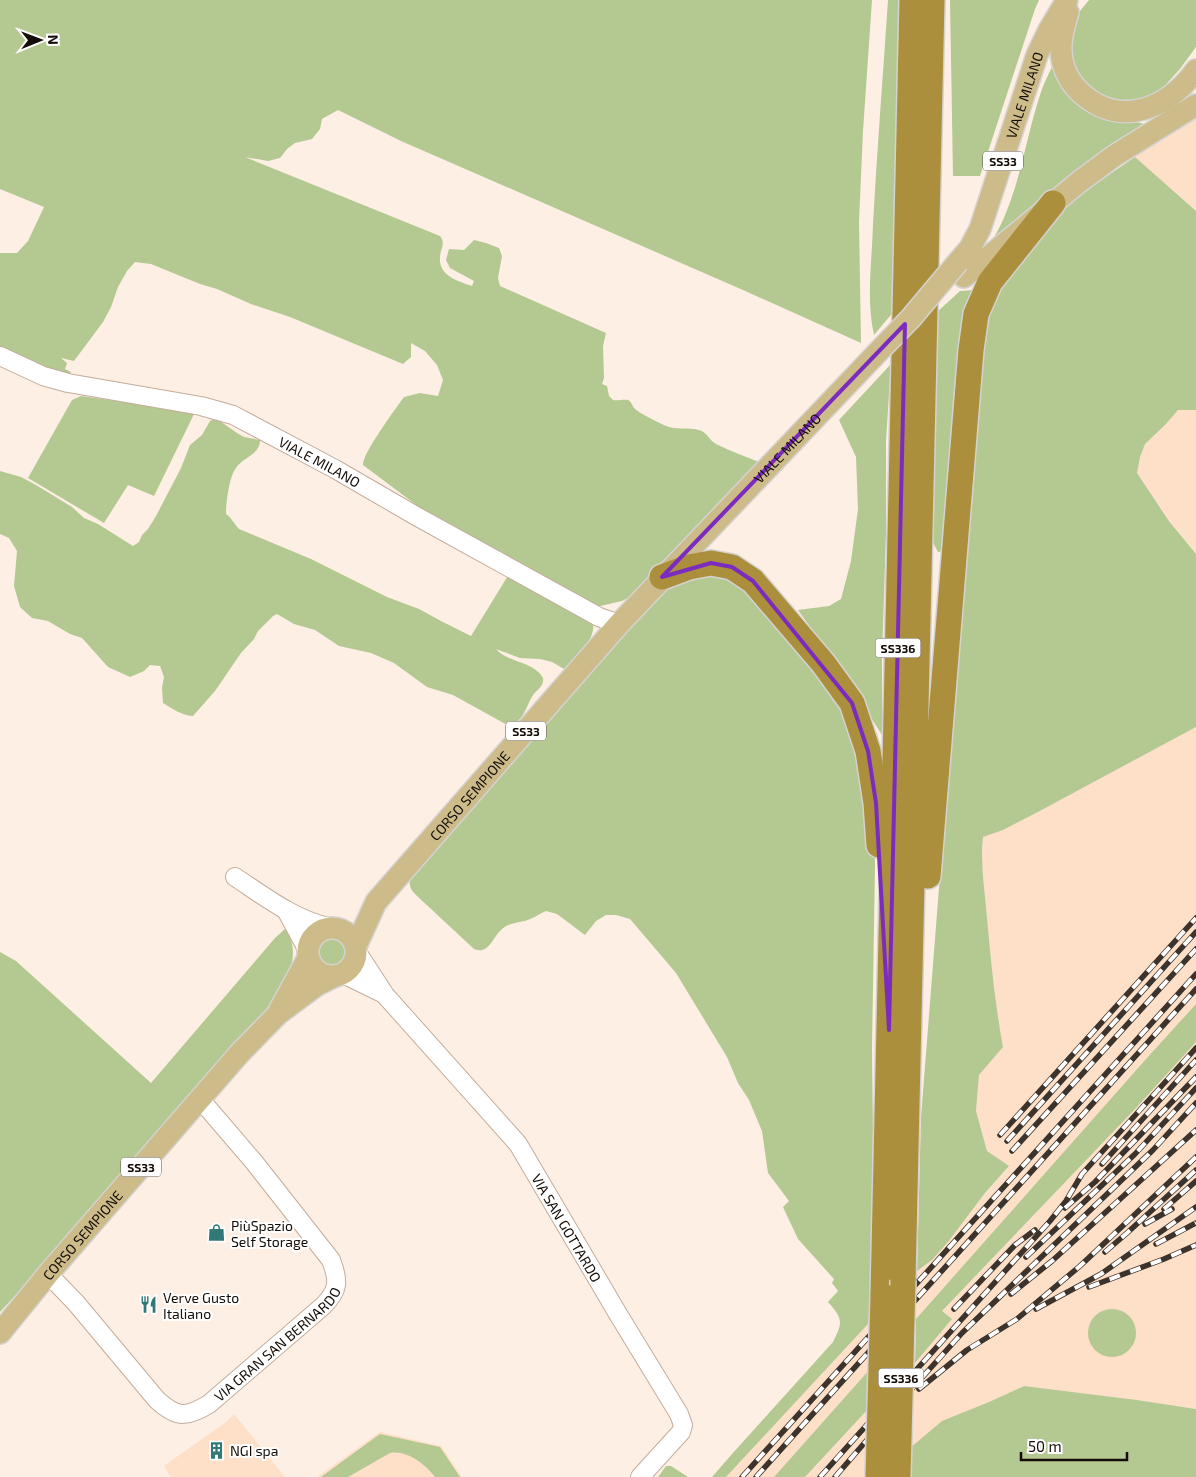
<svg xmlns="http://www.w3.org/2000/svg" width="1196" height="1477" font-family="'Exo 2',sans-serif">
	<rect width="100%" height="100%" fill="#feefe4"/>
	<g fill="#fedfc7">
		<polygon points="1196,119 1196,211 1135,157"/>
		<polygon points="1178,410 1196,410 1196,554 1170,521 1137,473 1140,457 1145,444 1166,424"/>
		<polygon points="1196,727 1196,1004 1146,1059 916,1319 917,1271 932,1260 948,1242 985,1193 1009,1167 987,1151 976,1111 979,1075 1003,1047 998,1022 989,942 982,862 983,837 1003,830 1036,813"/>
		<polygon points="1196,1042 1196,1409 1137,1400 1024,1386 989,1402 910,1448 915,1363 952,1319 941,1312 1136,1108"/>
		<polygon points="868,1324 870,1369 774,1477 726,1477"/>
		<polygon points="869,1408 869,1477 805,1477"/>
		<polygon points="234,1414 285,1477 171,1477 164,1466 226,1422"/>
		<polygon points="380,1432 441,1446 462,1477 317,1477"/>
	</g>
	<g fill="#b4c892">
		<path d="M0,0H872L863,131L859,221L861,343L743,290L401,141L338,110L322,119L320,129L312,139L295,143L287,149L280,158L268,161L245,157L440,236C444,241 443,245 441,251C435,274 454,280 472,286L474,281L450,268L446,260L449,249L464,250L474,240L486,243L499,248L502,256L498,278L500,286L606,333L603,346L604,378L602,384L607,386L609,396L613,400C617,401 624,399 628,400C632,402 632,406 635,409C639,413 663,425 669,427C679,430 689,427 699,430C707,432 709,440 716,444C730,451 745,456 759,462L630,597L622,601L596,607L530,572L531,569L513,560L419,507L363,465C362,454 396,408 404,397L420,393L438,396L443,380L437,365L425,351L411,343V357L403,364L290,317L251,304L217,289L200,284L151,264L135,262L127,271L118,287L111,307L103,322L74,361L61,358L67,363L65,369L71,372L68,377L0,351V253H17L28,241L44,207L0,189Z"/>
		<path d="M888,0H899L895,310L874,335C866,299 872,261 873,224C877,150 883,75 888,0Z"/>
		<polygon points="950,0 1039,0 1035,9 980,176 953,176"/>
		<polygon points="1089,0 1196,0 1196,47 1180,69 1159,92 1142,105 1103,100 1074,75 1067,47 1080,11"/>
		<path d="M1052,67L1078,104L1093,114L1126,119L1148,125L990,244C1019,199 1024,142 1041,92C1044,83 1048,75 1052,67Z"/>
		<path d="M1135,157L1196,211V410H1178L1166,424L1145,444L1140,457L1137,473L1169,521L1196,554V727L1036,813L1003,830L983,837C980,864 985,891 987,918C991,961 995,1005 1003,1047L979,1075L976,1111L987,1151L1009,1166L985,1193L948,1242L932,1260L917,1271L921,1117L984,316L998,285L1040,228L1088,189Z"/>
		<polygon points="974,290 945,551 938,552 931,539 936,313 960,291"/>
		<polygon points="891,364 886,441 886,533 882,659 882,735 839,667 798,610 829,606 841,599 851,561 858,509 856,457 839,420"/>
		<polygon points="81,396 195,412 154,496 128,485 104,523 28,478 72,400"/>
		<path d="M217,417V419L237,433L244,437L260,440C260,455 243,457 236,468C229,477 226,503 226,514C232,518 234,524 239,529L311,559L387,597L419,609L441,621L471,636L509,574L592,620C599,636 576,658 566,670L552,662L540,659L520,658L496,649C508,663 534,661 543,678C544,687 538,688 533,695C525,708 525,720 509,726L453,695L427,687L394,663L371,653L339,646L315,630L294,624L277,614L273,616L258,631L254,639L241,653L215,691L193,716C181,715 173,709 163,703L162,688L164,677L160,666L150,665L144,671L130,677L108,667L82,638L70,634L48,621L32,618L20,607L14,586L17,551L9,538L0,534V471L21,477L36,485L72,507L84,518L98,524L133,546L139,542L142,535L148,529L156,516L181,468L190,445L202,435L210,421Z"/>
		<path d="M691,573L736,576L845,701L874,831L875,865L872,1048L873,1132L870,1310L868,1324L726,1477H712L732,1454L833,1342C843,1322 843,1319 828,1302L838,1291L832,1283L834,1279L798,1239L783,1207L789,1201L768,1173L762,1131L749,1100L738,1083L727,1057L676,973L630,919L616,915H606L596,921L585,935L557,914L546,911C539,914 532,919 525,921C515,923 508,923 500,931C492,939 488,955 474,949L416,895C410,889 409,885 410,877L642,615L673,584Z"/>
		<path d="M285,929C302,952 288,976 278,999L97,1207L0,1312V952L16,961L151,1083L275,938Z"/>
		<circle cx="333" cy="952" r="14"/>
		<polygon points="1196,1004 1196,1042 1136,1108 942,1311 952,1319 915,1363 916,1319 1146,1059"/>
		<circle cx="1112" cy="1333" r="24"/>
		<polygon points="870,1369 869,1408 805,1477 774,1477"/>
		<polygon points="1024,1386 1137,1400 1196,1409 1196,1477 911,1477 910,1448 942,1421 989,1402"/>
		<path d="M380,1434L440,1447L460,1477H435C425,1464 407,1450 390,1453L348,1477H321Z"/>
		<polygon points="666,1466 671,1466 688,1477 658,1477"/>
	</g>
	<g fill="none" stroke-linecap="round" stroke-linejoin="round">
		<defs>
			<g id="minor">
				<path id="s1" d="M0,356L43,376L68,383L201,406L233,415L335,469L416,516L599,617L619,624"/>
				<path d="M235,877C264,896 293,919 328,927"/>
				<polyline points="286,910 307,949"/>
				<path id="s2" d="M357,952L385,995L518,1144L618,1314L679,1414L683,1425L681,1432L640,1477"/>
				<polyline points="343,974 384,994"/>
				<path id="s3" d="M48,1274L76,1303L157,1400C177,1418 186,1418 209,1404L323,1306C339,1290 339,1281 331,1260L254,1162L200,1099"/>
			</g>
			<g id="major">
				<path d="M1068,12C1065,24 1060,37 1061,49C1061,66 1069,82 1081,93C1121,129 1168,108 1196,70"/>
				<path id="s4" d="M958,262L970,248L980,229L1037,55L1049,30L1067,0"/>
				<polyline points="964,277 1079,182 1114,156 1196,105"/>
				<circle cx="332" cy="952" r="24"/>
				<path id="s5" d="M356,946L376,902L619,624L878,352"/>
				<polyline points="280,1009 308,958"/>
				<path id="s6" d="M0,1333L48,1274L239,1054L278,1014L317,985L335,976"/>
			</g>
			<g id="highway">
				<polyline points="662,577 689,567 711,563 732,567 753,581 823,663 852,703 868,751 876,803 879,845"/>
				<polyline points="928,876 971,350 976,314 990,282 1053,203"/>
				<polyline points="903,1280 932,0"/>
				<polyline points="883,1296 912,0"/>
			</g>
		</defs>
		<use href="#minor" stroke="#c3ac9a" stroke-width="20"/>
		<use href="#major" stroke="#d5d3d2" stroke-width="24"/>
		<use href="#highway" stroke="#d5d3d2" stroke-width="28"/>
		<use href="#minor" stroke="#fff" stroke-width="18"/>
		<use href="#major" stroke="#cdbc8a" stroke-width="21"/>
		<use href="#highway" stroke="#ab8f3c" stroke-width="25"/>
		<defs>
			<g id="rail">
				<polyline points="1000,1135 1196,918"/>
				<polyline points="1007,1141 1196,932"/>
				<polyline points="1012,1151 1196,949"/>
				<polyline points="1102,1164 1196,1060"/>
				<polyline points="1065,1208 1095,1182 1196,1077"/>
				<polyline points="1164,1209 1196,1181"/>
				<polyline points="1145,1224 1172,1209"/>
				<polyline points="1156,1244 1196,1223"/>
				<polyline points="1105,1252 1127,1233 1196,1170"/>
				<polyline points="1026,1257 1135,1154 1196,1088"/>
				<polyline points="1089,1287 1164,1259 1196,1245"/>
				<polyline points="1011,1294 1052,1261 1196,1130"/>
				<polyline points="954,1309 1015,1245 1035,1230"/>
				<polyline points="1036,1309 1101,1274 1196,1207"/>
				<polyline points="919,1389 967,1350 1017,1319 1080,1266 1196,1157"/>
				<polyline points="742,1477 1196,974"/>
				<polyline points="756,1477 1196,989"/>
				<polyline points="820,1477 1050,1221 1066,1201 1082,1174 1196,1048"/>
				<polyline points="835,1477 892,1411 962,1333 1153,1150 1196,1103"/>
			</g>
		</defs>
		<use href="#rail" stroke="#3c332c" stroke-width="5.5"/>
		<use href="#rail" stroke="#fff" stroke-width="4" stroke-dasharray="11" stroke-linecap="butt"/>
		<defs>
			<polyline id="major-bridge" points="878,352 911,318 958,262"/>
			<g id="highway-bridge">
				<polyline points="878,1477 883,1296"/>
				<polyline points="898,1477 903,1280"/>
			</g>
		</defs>
		<use href="#major-bridge" stroke="#d5d3d2" stroke-width="24" stroke-linecap="butt"/>
		<use href="#highway-bridge" stroke="#d5d3d2" stroke-width="28" stroke-linecap="butt"/>
		<use href="#major-bridge" stroke="#cdbc8a" stroke-width="21"/>
		<use href="#highway-bridge" stroke="#ab8f3c" stroke-width="25"/>
	</g>
	<path fill="none" stroke="#7b2cbf" stroke-width="4" stroke-linejoin="round" d="M905,324L889,1030L876,803L868,751L852,703L753,581L732,567L711,563L662,577Z"/>
	<defs>
		<symbol id="shop-bare" viewBox="-9 -9 18 18"><path d="M-5-2.5h2.3a2.7 3.5 0 0 1 5.4 0H5L5.5 6h-11ZM-1.5-2.5h3a1.5 2.3 0 0 0-3 0Z" fill="#307976" stroke="#fff" stroke-width="2.5" paint-order="stroke"/></symbol>
		<symbol id="restaurant-bare" viewBox="-9 -9 18 18"><path d="M-5-6h1v4h1v-4h1v4h1v-4h1v5L-1.5 .5V6h-2V.5L-5-1ZM5-6V6H3V1.5H1.5Q1.5-4 5-6Z" fill="#307976" stroke="#fff" stroke-width="2.5" paint-order="stroke"/></symbol>
		<symbol id="building-bare" viewBox="-9 -9 18 18"><path d="M-4-6H4V6H1V3H-1V6H-4ZM-2.5-4.3h1.7v1.8h-1.7ZM.8-4.3h1.7v1.8H.8ZM-2.5-1h1.7V.8h-1.7ZM.8-1h1.7V.8H.8Z" fill="#307976" stroke="#fff" stroke-width="2.5" paint-order="stroke"/></symbol>
	</defs>
	<g fill-rule="evenodd">
		<use href="#shop-bare" x="204" y="1220" width="25" height="25"/>
		<use href="#restaurant-bare" x="136" y="1292" width="25" height="25"/>
		<use href="#building-bare" x="204" y="1438" width="25" height="25"/>
	</g>
	<g text-anchor="middle" dominant-baseline="central" stroke-width="4" stroke-linejoin="round" paint-order="stroke">
		<g fill="#fff" stroke="#5a5551" stroke-width="1">
			<rect x="983" y="151.5" width="40" height="19" rx="4"/>
			<rect x="875.5" y="638.5" width="45" height="19" rx="4"/>
			<rect x="506" y="721.5" width="40" height="19" rx="4"/>
			<rect x="121" y="1157.5" width="40" height="19" rx="4"/>
			<rect x="878.5" y="1368.5" width="45" height="19" rx="4"/>
		</g>
		<g font-size="12" font-weight="bold" fill="#140c06">
			<text x="1003" y="161">SS33</text>
			<text x="898" y="648">SS336</text>
			<text x="526" y="731">SS33</text>
			<text x="141" y="1167">SS33</text>
			<text x="901" y="1378">SS336</text>
		</g>
		<g font-size="14" fill="#140c06" stroke="#fff">
			<text stroke="none"><textPath href="#s4" startOffset="181">VIALE MILANO</textPath></text>
			<text stroke="none"><textPath href="#s5" startOffset="661">VIALE MILANO</textPath></text>
			<text stroke="none"><textPath href="#s1" startOffset="340">VIALE MILANO</textPath></text>
			<text stroke="none"><textPath href="#s5" startOffset="190">CORSO SEMPIONE</textPath></text>
			<text stroke="none"><textPath href="#s2" startOffset="348">VIA SAN GOTTARDO</textPath></text>
			<text stroke="none"><textPath href="#s6" startOffset="128">CORSO SEMPIONE</textPath></text>
			<text stroke="none"><textPath href="#s3" startOffset="316">VIA GRAN SAN BERNARDO</textPath></text>
		</g>
		<g font-size="14" fill="#140c06" stroke="#fff" text-anchor="start">
			<text x="231" y="1225">PiùSpazio<tspan x="231" dy="16">Self Storage</tspan></text>
			<text x="163" y="1297">Verve Gusto<tspan x="163" dy="16">Italiano</tspan></text>
			<text x="230" y="1450">NGI spa</text>
		</g>
	</g>
	<g transform="translate(40 40) rotate(89)" stroke="#ffffff" stroke-width="4" paint-order="stroke">
	<path d="M0-4L9 19L0 12L-9 19Z" fill="#140c06"/>
	<text y="-8" font-size="14" font-weight="bold" text-anchor="middle" fill="#140c06">N</text>
	</g>
	<path d="M1021 1452v8h106v-8" fill="none" stroke="#140c06" stroke-width="2.5"/>
	<text x="1028" y="1452" font-size="15" fill="#140c06" stroke="#ffffff" stroke-width="4" paint-order="stroke">50 m</text>
</svg>
